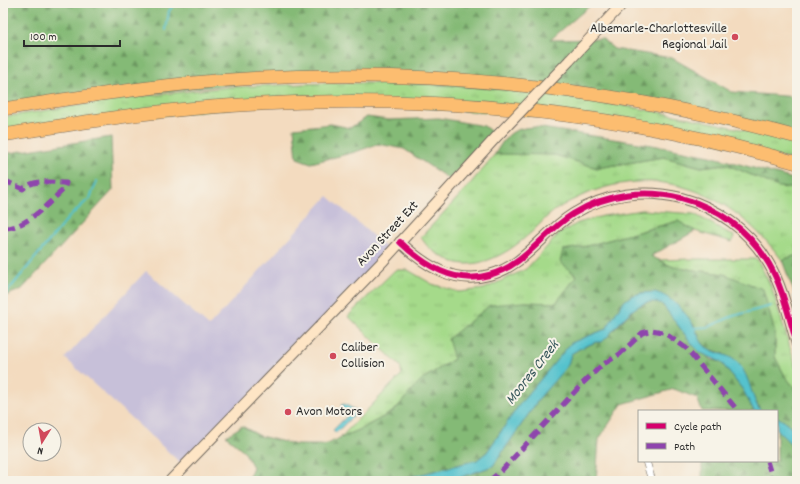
<svg xmlns="http://www.w3.org/2000/svg" width="800" height="484" font-family="Dekko,sans-serif">
	<defs>
		<pattern id="grass-tufts" width="24" height="20" patternUnits="userSpaceOnUse"><rect width="24" height="20" fill="#a5da8a"/><path d="M3 7l-1-3M5 7V3M7 7l1-3M15 17l-1-3M17 17v-4M19 17l1-3" fill="none" stroke="#8ebb77"/></pattern>
		<pattern id="forest-firs" width="22" height="20" patternUnits="userSpaceOnUse"><rect width="22" height="20" fill="#84ba76"/><path d="M5 1l3.5 6h-7zM16 11l3.5 6h-7z" fill="#6c9761"/></pattern>
	</defs>
	<rect width="100%" height="100%" fill="#f7f3e8"/>
	<filter id="ink" filterUnits="userSpaceOnUse"><feTurbulence type="fractalNoise" baseFrequency=".025" numOctaves="2"/><feDisplacementMap in="SourceGraphic" scale="8" xChannelSelector="R" yChannelSelector="G"/><feConvolveMatrix kernelMatrix="1 2 1 2 8 2 1 2 1" color-interpolation-filters="sRGB"/></filter>
	<filter id="wash" filterUnits="userSpaceOnUse"><feTurbulence type="fractalNoise" baseFrequency=".012" numOctaves="4" result="noise"/><feDisplacementMap in="SourceGraphic" scale="16" xChannelSelector="R" yChannelSelector="G"/><feGaussianBlur stdDeviation="0.9" result="paint"/><feColorMatrix in="noise" values="0 0 0 0 0 0 0 0 0 0 0 0 0 0 0 0 0 1.4 0 .05"/><feComposite in="paint" operator="in"/></filter>
	<g filter="url(#wash)">
		<rect width="100%" height="100%" fill="#f3dbbf"/>
		<polygon fill="#c7c0d9" points="328,196 391,252 185,467 65,358 146,271 209,326"/>
		<g fill="url(#grass-tufts)" stroke="#68825a">
			<path d="M328,83C384,83 441,83 497,89C599,99 698,117 797,143V161L627,122L310,100L3,132V117L126,98L182,92L229,87Z"/>
			<path d="M511,153L555,155L597,168L664,157L701,167L726,164L778,186L797,189V255L782,260C731,192 657,159 575,199C566,203 556,209 549,215C541,222 535,230 527,236C506,255 472,274 445,258C433,251 428,249 421,237L465,190L495,154Z"/>
			<polygon points="642,210 694,214 734,236 732,242 695,231 678,221 583,247 564,250 568,269 577,276 556,303 524,302 454,359 421,380 394,411 359,430 339,439 402,374 400,366 348,316 395,270 408,270 432,284 459,292 484,289 526,269 560,233 578,223 603,216"/>
			<polygon points="690,259 757,259 771,286 794,360 797,370 797,391 785,376 775,357 775,333 724,274 673,267 659,260"/>
		</g>
		<g fill="url(#forest-firs)" stroke="#587250">
			<polygon points="3,3 593,3 550,40 602,39 614,49 672,58 732,92 797,97 797,137 619,97 312,76 3,109"/>
			<polygon points="367,117 389,120 439,118 484,126 494,134 449,179 404,149 378,144 355,152 311,163 297,158 294,128 331,124 350,128"/>
			<path d="M535,127L652,145L710,156L797,180V189L778,187L726,164L701,167L664,157L597,168L555,155L495,154C506,135 512,128 535,127Z"/>
			<polygon points="111,137 113,190 22,289 3,297 3,154"/>
			<polygon points="678,221 695,231 651,256 673,267 724,274 763,289 775,333 775,357 785,376 797,391 797,435 787,423 777,417 777,411 760,410 756,402 724,354 707,348 700,340 694,325 655,292 641,293 631,296 606,329 571,343 519,405 487,452 477,460 395,481 247,481 253,467 244,451 226,436 242,426 260,436 297,445 324,445 359,430 394,411 421,380 454,359 448,339 490,305 524,302 556,303 577,276 560,262 563,250 583,247"/>
			<polygon points="797,255 797,300 782,260"/>
			<polygon points="656,301 662,304 692,344 712,360 721,362 743,390 754,411 702,411 697,398 674,389 622,404 599,439 596,481 450,481 493,466 541,396 567,365 571,354 579,349 596,342 602,342 635,308 643,303"/>
			<polygon points="777,430 797,450 797,481 702,481 702,461 777,461"/>
		</g>
		<g fill="#55c2cd" stroke="#40767c">
			<path d="M655,292C671,296 686,312 694,326C698,333 699,341 706,347C716,354 730,354 739,364C751,378 751,399 761,411H754L743,390L721,362L701,353L692,344L662,304C637,293 618,328 602,342H596L579,349L571,354L568,365L541,396L493,466L450,481H395L477,460L487,452L519,405L571,343L606,329L622,303L631,296L641,293Z"/>
			<polygon points="344,404 358,411 336,433 333,430 347,416 341,405"/>
			<polygon points="777,417 787,423 797,435 797,450 777,430"/>
		</g>
		<g fill="none" stroke-linecap="round" stroke-linejoin="round">
			<g stroke="#55c2cd" stroke-width="2">
				<polyline points="166,30 169,11 175,3"/>
				<polyline points="3,297 68,218 90,198 97,181"/>
				<polyline points="794,297 797,295"/>
				<polyline points="692,328 708,327 733,316 771,306"/>
			</g>
		</g>
	</g>
	<g filter="url(#ink)">
		<g fill="none" stroke-linecap="round" stroke-linejoin="round">
			<defs>
				<polyline id="street" points="646,461 652,481"/>
				<g id="secondary">
					<polyline points="569,61 623,3"/>
					<path d="M400,242C424,265 454,285 489,275C525,266 542,233 573,214C640,172 730,197 769,264C783,288 789,318 797,344"/>
					<polyline points="170,481 384,260 499,134"/>
				</g>
				<g id="highway">
					<path d="M3,109C73,98 144,87 215,81C410,65 608,86 797,137"/>
					<path d="M3,135C72,124 141,112 211,107C407,92 607,108 797,163"/>
				</g>
			</defs>
			<use href="#street" stroke="#71695f" stroke-width="8"/>
			<use href="#secondary" stroke="#71695f" stroke-width="12"/>
			<use href="#highway" stroke="#71695f" stroke-width="14"/>
			<use href="#street" stroke="#fff" stroke-width="7"/>
			<use href="#secondary" stroke="#fee5c5" stroke-width="10"/>
			<use href="#highway" stroke="#fcbd6f" stroke-width="13"/>
			<defs>
				<polyline id="secondary-bridge" points="499,134 569,61"/>
			</defs>
			<use href="#secondary-bridge" stroke="#71695f" stroke-width="12" stroke-linecap="butt"/>
			<use href="#secondary-bridge" stroke="#fee5c5" stroke-width="10"/>
			<g stroke="#8e44ad" stroke-width="5" stroke-dasharray="10 5" stroke-linecap="butt">
				<path d="M3,180L23,189C35,178 51,183 66,183L64,189C48,203 26,229 3,228"/>
				<polyline points="767,461 773,481"/>
				<polyline points="489,481 502,470 582,384 602,365 620,354 642,333 652,330 663,332 686,348 738,411"/>
			</g>
			<defs>
				<path id="cycleway" d="M400,242C424,265 454,285 489,275C525,266 542,233 573,214C640,172 730,197 769,264C783,288 789,318 797,344"/>
			</defs>
			<use href="#cycleway" stroke="#f7f3e8" stroke-width="8"/>
			<use href="#cycleway" stroke="#d6006c" stroke-width="6"/>
		</g>
	</g>
	<g fill="#d1495b" stroke="#f7f3e8" stroke-width="1.5">
		<circle cx="735" cy="37" r="4"/>
		<circle cx="333" cy="356" r="4"/>
		<circle cx="288" cy="412" r="4"/>
	</g>
	<g text-anchor="middle" dominant-baseline="central" stroke-width="4" stroke-linejoin="round" paint-order="stroke">
		<g font-size="14" fill="#2b2b2b" stroke="#f7f3e8" text-anchor="start">
			<text x="727" y="29" text-anchor="end">Albemarle-Charlottesville<tspan x="727" dy="16">Regional Jail</tspan></text>
			<text x="341" y="348">Caliber<tspan x="341" dy="16">Collision</tspan></text>
			<text x="296" y="412">Avon Motors</text>
		</g>
		<g font-size="14" fill="#2b2b2b" stroke="#f7f3e8">
			<text transform="translate(388 234) rotate(-47)">Avon Street Ext</text>
		</g>
		<g font-size="15" font-style="italic" fill="#38585c" stroke="#f7f3e8">
			<text transform="translate(533 373) rotate(-52)">Moores Creek</text>
		</g>
	</g>
	<rect width="800" height="484" fill="none" stroke="#f7f3e8" stroke-width="16"/>
	<rect x="638" y="410" width="140" height="52" fill="#f7f3e8" stroke="#a5a39c"/>
	<rect x="646" y="423" width="20" height="6" fill="#d6006c" stroke="#a5a39c"/>
	<text x="674" y="430" font-size="12" fill="#2b2b2b">Cycle path</text>
	<rect x="646" y="443" width="20" height="6" fill="#8e44ad" stroke="#a5a39c"/>
	<text x="674" y="450" font-size="12" fill="#2b2b2b">Path</text>
	<g transform="translate(42 442) rotate(191)"><circle r="19" fill="#f7f3e8" stroke="#a5a39c"/>
	<path d="M0-3L7 15L0 10L-7 15Z" fill="#d1495b"/>
	<text y="-6" font-size="11" font-weight="bold" text-anchor="middle" fill="#2b2b2b">N</text>
	</g>
	<path d="M24 40v6h96v-6" fill="none" stroke="#2b2b2b" stroke-width="2"/>
	<text x="30" y="40" font-size="12" fill="#2b2b2b" stroke="#f7f3e8" stroke-width="3" paint-order="stroke">100 m</text>
</svg>
